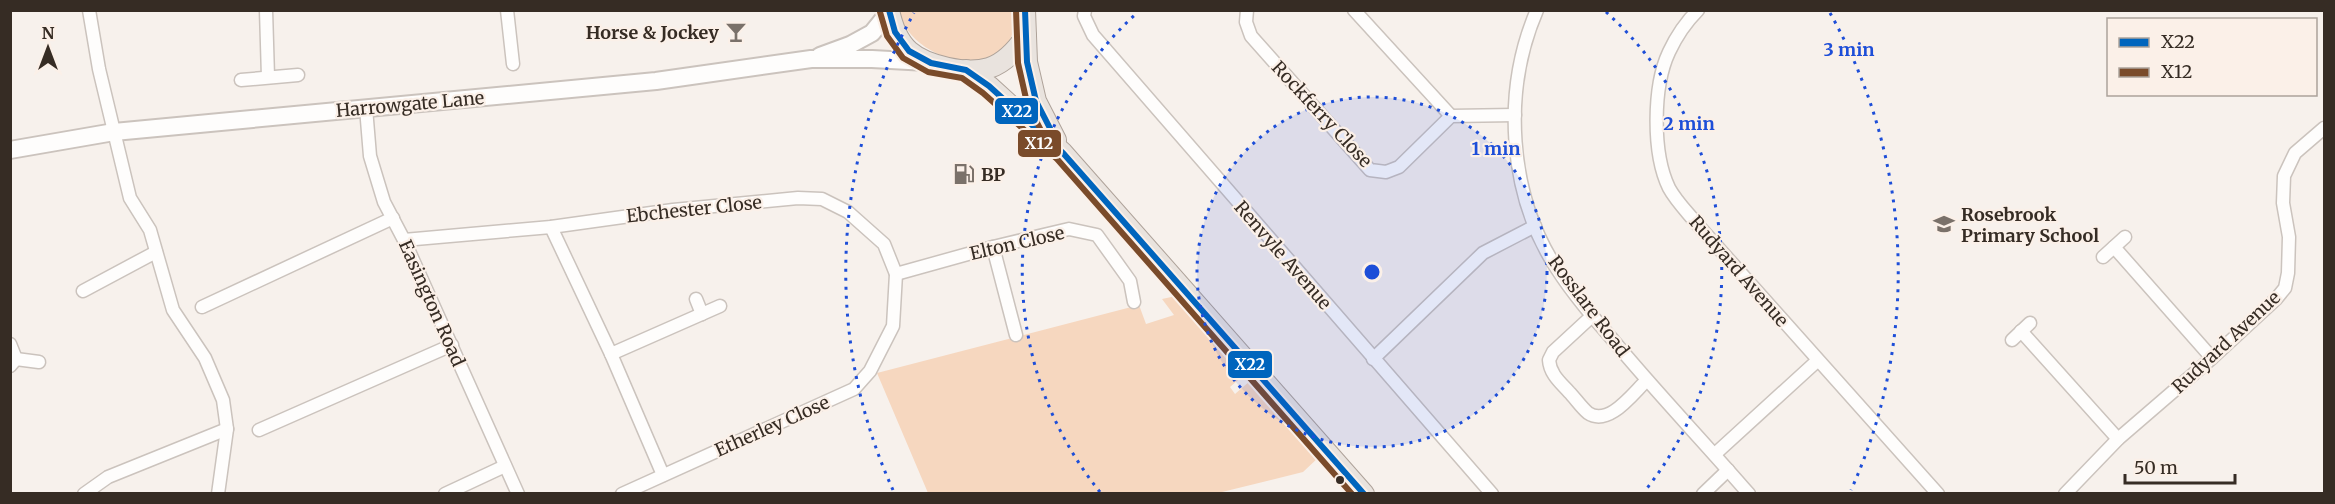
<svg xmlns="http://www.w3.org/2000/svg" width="2335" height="504" font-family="Merriweather,serif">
	<rect width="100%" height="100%" fill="#f7f1ec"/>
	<g fill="#f6d7bf">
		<path d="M900,10L1013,11C1024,90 906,65 900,10Z"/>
		<polygon points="1176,296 1244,375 1230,387 1235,394 1251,380 1319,457 1303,472 1218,493 928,493 877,373 1139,305 1146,324 1174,315 1162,299"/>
	</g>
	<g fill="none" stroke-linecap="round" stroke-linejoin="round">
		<defs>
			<g id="street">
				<polyline points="89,10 99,69 130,198 150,230 173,310 205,358 223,400 227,429 218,494"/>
				<polyline points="266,10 268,77"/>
				<polyline points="507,10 513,64"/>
				<polyline points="1085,10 1084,16 1093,35 1492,494"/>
				<polyline points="1247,10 1246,22 1251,36 1370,170 1386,172 1399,167 1451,116 1515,115"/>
				<polyline points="1354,10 1451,116"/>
				<path d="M1537,10C1502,91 1508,194 1557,269C1573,294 1593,317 1613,340C1657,393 1704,442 1749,494"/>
				<path d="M1698,10C1686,22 1676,37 1669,52C1653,86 1652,153 1669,188C1676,201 1688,213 1697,224L1938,494"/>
				<polyline points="241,80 298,75"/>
				<polyline points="366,108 370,156 384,202 404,240 518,494"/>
				<polyline points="551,227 611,354 663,475"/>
				<polyline points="404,240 551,227 673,210 798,198 822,199 848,212 884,244 896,274 893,326 870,371 854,389 622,494"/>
				<polyline points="993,247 1016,335"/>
				<polyline points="2114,247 2212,358"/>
				<polyline points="2103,257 2125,237"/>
				<polyline points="896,274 993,247 1069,229 1097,235 1130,281 1134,302"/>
				<polyline points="83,291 156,252"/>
				<polyline points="696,299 702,314"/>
				<polyline points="202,307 393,218"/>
				<path d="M1592,316L1553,352L1549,360C1550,374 1560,382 1569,392C1575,398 1581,407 1588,413C1609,427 1633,393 1646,381"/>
				<polyline points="2021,331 2118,439"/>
				<polyline points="2012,340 2030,323"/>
				<polyline points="10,344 16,359 10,366"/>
				<polyline points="611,354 720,306"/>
				<polyline points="16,359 39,362"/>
				<polyline points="1373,359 1483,253 1535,226"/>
				<polyline points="259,430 452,345"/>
				<polyline points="1715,454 1817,361"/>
				<polyline points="84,494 108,477 227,429"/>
				<polyline points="445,494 505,466"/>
				<polyline points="1703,494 1728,470"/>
				<polyline points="2065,494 2118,439 2212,358 2276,299 2285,288 2288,273 2289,237 2283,203 2284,176 2295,153 2324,128"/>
			</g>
			<g id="secondary">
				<polyline points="820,56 850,45 872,33 889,12"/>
				<polyline points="10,150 114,132 656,81 811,59 872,59 927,62"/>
			</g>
			<g id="primary">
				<path d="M889,10C892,25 898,41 909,51C926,66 967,75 989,68C1005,63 1017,49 1026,36"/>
				<polyline points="1025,10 1027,62 1036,101 1056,140"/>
				<polyline points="966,70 989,86 1063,153 1364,494"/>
			</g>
		</defs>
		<use href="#street" stroke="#cbc3bd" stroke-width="15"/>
		<use href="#secondary" stroke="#cbc3bd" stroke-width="20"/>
		<use href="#primary" stroke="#aea299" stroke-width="22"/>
		<use href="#street" stroke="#fefdfc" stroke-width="12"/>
		<use href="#secondary" stroke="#fefdfc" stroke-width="16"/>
		<use href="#primary" stroke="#e9e3de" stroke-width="20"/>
		<defs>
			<g id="bus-1">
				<polyline points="889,10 895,32 909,51 931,63 966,70 989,86 1063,153 1364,494"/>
				<polyline points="1025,10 1027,62 1036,101 1057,142"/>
			</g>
			<g id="bus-2">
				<polyline points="1016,10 1018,63 1027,103 1049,146"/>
				<polyline points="880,12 887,36 903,58 928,72 962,78 983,93 1057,159 1352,494"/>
			</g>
		</defs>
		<use href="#bus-1" stroke="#fbf0e8" stroke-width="10"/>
		<use href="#bus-2" stroke="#fbf0e8" stroke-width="10"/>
		<use href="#bus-1" stroke="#0065bd" stroke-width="6"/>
		<use href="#bus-2" stroke="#7a4b2a" stroke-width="6"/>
	</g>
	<circle cx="1372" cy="272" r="175" fill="#1d4ed8" fill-opacity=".12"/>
	<g fill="none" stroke="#1d4ed8" stroke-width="3" stroke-dasharray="3 6">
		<circle cx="1372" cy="272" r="175"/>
		<path d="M1100 492A350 350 0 0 1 1138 12M1606 12A350 350 0 0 1 1644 492"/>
		<path d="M893 490A526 526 0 0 1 914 13M1830 13A526 526 0 0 1 1851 490"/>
	</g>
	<defs>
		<symbol id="bar-bare" viewBox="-9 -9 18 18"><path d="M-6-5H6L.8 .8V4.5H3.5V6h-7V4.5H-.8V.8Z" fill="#7a716a" stroke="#fbf0e8" stroke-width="2.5" paint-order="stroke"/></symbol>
		<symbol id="fuel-bare" viewBox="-9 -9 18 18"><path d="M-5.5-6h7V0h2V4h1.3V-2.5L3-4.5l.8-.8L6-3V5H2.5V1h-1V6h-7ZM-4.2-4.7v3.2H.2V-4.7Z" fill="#7a716a" stroke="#fbf0e8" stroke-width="2.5" paint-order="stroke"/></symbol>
		<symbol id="school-bare" viewBox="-9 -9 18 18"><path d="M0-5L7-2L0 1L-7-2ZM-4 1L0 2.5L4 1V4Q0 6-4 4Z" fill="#7a716a" stroke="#fbf0e8" stroke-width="2.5" paint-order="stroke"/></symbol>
	</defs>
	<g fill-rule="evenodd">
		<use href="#bar-bare" x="721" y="17" width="30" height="30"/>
		<use href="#fuel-bare" x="949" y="159" width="30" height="30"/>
		<use href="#school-bare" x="1929" y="209" width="30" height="30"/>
	</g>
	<circle fill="#362c24" stroke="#fbf0e8" stroke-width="2" cx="1340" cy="480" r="5"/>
	<g text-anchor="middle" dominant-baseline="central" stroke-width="4.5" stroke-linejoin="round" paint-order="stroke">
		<g font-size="18" font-weight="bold" fill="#362c24" stroke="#fbf0e8" text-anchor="start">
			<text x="719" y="32" text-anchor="end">Horse &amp; Jockey</text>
			<text x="981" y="174">BP</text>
			<text x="1961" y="214">Rosebrook<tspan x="1961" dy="21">Primary School</tspan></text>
		</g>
		<g font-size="18" fill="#362c24" stroke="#fbf0e8">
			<text transform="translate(410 104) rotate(-5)">Harrowgate Lane</text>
			<text transform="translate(1322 114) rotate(47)">Rockferry Close</text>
			<text transform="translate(694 209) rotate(-6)">Ebchester Close</text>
			<text transform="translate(1017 243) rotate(-13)">Elton Close</text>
			<text transform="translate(1283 255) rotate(49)">Renvyle Avenue</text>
			<text transform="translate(1739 271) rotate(49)">Rudyard Avenue</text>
			<text transform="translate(432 303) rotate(66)">Easington Road</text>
			<text transform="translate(1589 306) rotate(53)">Rosslare Road</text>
			<text transform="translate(2226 342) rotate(-43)">Rudyard Avenue</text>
			<text transform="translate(772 426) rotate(-24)">Etherley Close</text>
		</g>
	</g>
	<circle cx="1372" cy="272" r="9" fill="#1d4ed8" stroke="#fbf0e8" stroke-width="3"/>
	<g font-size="18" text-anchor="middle" font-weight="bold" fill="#1d4ed8" stroke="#fbf0e8" stroke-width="4.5" stroke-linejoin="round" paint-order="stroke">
		<text x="1849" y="56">3 min</text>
		<text x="1689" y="130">2 min</text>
		<text x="1496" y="155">1 min</text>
	</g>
	<g stroke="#fbf0e8" stroke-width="2">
		<rect x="994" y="97" width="45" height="28" rx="6" fill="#0065bd"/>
		<rect x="1017" y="129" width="45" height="29" rx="6" fill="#7a4b2a"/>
		<rect x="1227" y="350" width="46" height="29" rx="6" fill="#0065bd"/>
	</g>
	<g font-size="16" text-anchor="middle" font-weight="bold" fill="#fff">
		<text x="1017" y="117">X22</text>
		<text x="1039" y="149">X12</text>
		<text x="1250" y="370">X22</text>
	</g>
	<rect width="2335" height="504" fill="none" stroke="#362c24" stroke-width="24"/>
	<rect x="2107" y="18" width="210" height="78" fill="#fbf0e8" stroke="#aca29a" stroke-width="1.5"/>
	<rect x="2119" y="38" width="30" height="9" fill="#0065bd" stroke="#aca29a" stroke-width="1.5"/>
	<text x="2161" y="48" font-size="18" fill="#362c24">X22</text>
	<rect x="2119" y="68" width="30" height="9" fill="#7a4b2a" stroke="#aca29a" stroke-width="1.5"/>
	<text x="2161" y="78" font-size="18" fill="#362c24">X12</text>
	<g transform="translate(48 48)" stroke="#fbf0e8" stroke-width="4.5" paint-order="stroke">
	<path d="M0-4.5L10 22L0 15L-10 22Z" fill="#362c24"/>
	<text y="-9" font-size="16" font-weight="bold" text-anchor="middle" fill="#362c24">N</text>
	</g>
	<path d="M2125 474v9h110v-9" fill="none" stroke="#362c24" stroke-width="3"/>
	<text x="2134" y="474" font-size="18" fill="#362c24" stroke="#fbf0e8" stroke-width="4.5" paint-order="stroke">50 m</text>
</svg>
